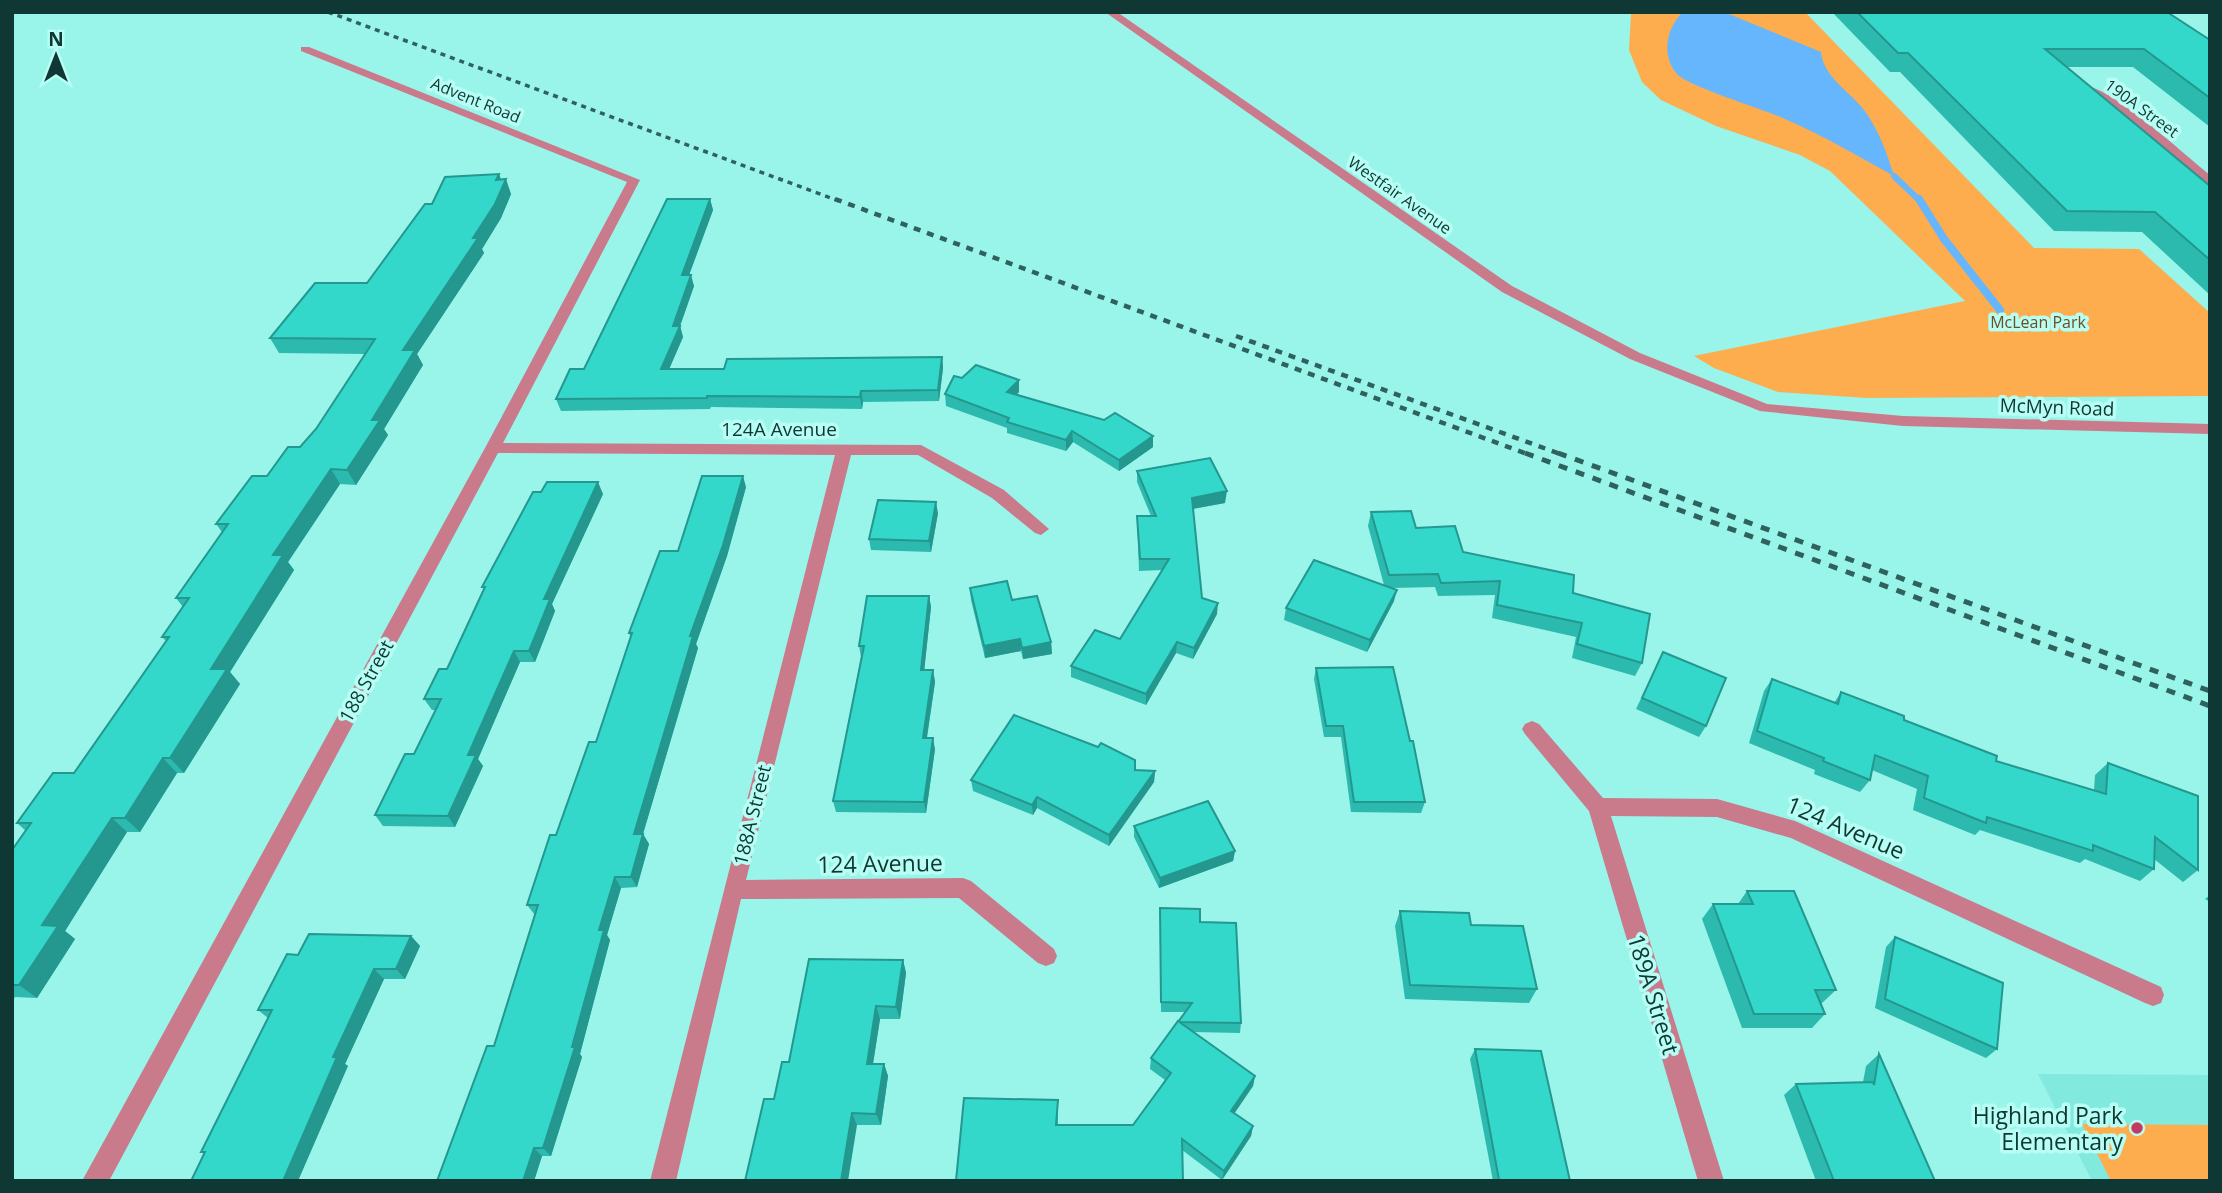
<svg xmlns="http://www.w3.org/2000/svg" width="2222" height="1193" font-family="'Open Sans',sans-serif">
	<rect width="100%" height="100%" fill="#99f4ea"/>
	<polygon fill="#81e9de" points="2038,1074 2210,1075 2210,1181 2092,1181"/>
	<g fill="#fdac4e">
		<polygon points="1635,12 1805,12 2034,248 2139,249 2210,313 2210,396 1867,398 1778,392 1714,368 1694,356 1965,301 1830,171 1800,155 1716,126 1661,100 1642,82 1629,50 1631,14"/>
		<polygon points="2082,1124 2210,1125 2210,1181 2111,1181"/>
	</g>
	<path fill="#65b6fd" d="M1683,12H1724L1821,52C1823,78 1853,93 1867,114C1880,134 1887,153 1894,176C1858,156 1822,135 1785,119C1764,109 1689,87 1677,74C1661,56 1666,28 1683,12Z"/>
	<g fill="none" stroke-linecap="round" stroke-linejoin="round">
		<polyline stroke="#65b6fd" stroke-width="6" points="1894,176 1920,201"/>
		<polyline stroke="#65b6fd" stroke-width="8" points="1919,199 1944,239 2000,310"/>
		<g fill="#c97a8b" fill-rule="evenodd">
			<polygon points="1105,12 1117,12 1512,286 1640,353 1767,404 1903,416 2210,424 2210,434 1903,426 1760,411 1630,359 1502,292"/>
			<polygon points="301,47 309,47 640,180 503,443 921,445 1004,490 1049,529 1041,535 1035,533 992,498 918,455 851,455 746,880 963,878 971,881 1054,949 1057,956 1054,963 1046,966 1038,963 959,898 741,899 676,1181 650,1181 835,455 498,453 109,1181 82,1181 485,448 627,182 301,51"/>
			<path d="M2084,86C2106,83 2189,158 2210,175V185L2110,105L2084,90Z"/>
			<polygon points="1532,721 1539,724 1603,798 1717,799 1795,821 2161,987 2164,995 2161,1003 2153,1006 2145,1003 1791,838 1717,817 1611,816 1724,1181 1698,1181 1589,811 1525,734 1522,729 1525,724"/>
		</g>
		<polyline stroke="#2f625d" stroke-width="3.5" stroke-dasharray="5 5" stroke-linecap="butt" points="328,12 839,201"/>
		<g stroke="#2f625d" stroke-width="4.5" stroke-dasharray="7 7" stroke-linecap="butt">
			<polyline points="835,199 1530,455"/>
			<polyline points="1236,336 1563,455"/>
		</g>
		<g stroke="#2f625d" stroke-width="5" stroke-dasharray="9 9" stroke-linecap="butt">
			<polyline points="1525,453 2210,706"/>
			<polyline points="1558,453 2210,691"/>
		</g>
	</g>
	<g fill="#2cbaaf">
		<polygon points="1832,12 2167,12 2210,40 2210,127 2133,67 2067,67 2210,186 2210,295 2142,232 2054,231 1900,72 1890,72"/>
		<polygon points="499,174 501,180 511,194 501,218 482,249 484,253 417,354 423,365 384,429 388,435 356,485 340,484 288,562 294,570 230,672 240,684 184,773 177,773 140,832 127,832 65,931 75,939 37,998 15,997 12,1002 12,850 26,831 17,823 74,773 166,641 162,637 183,607 176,598 222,532 216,524 267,476 300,447 316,429 365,354 279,353 270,338 367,283 432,204"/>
		<polygon points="710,199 713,210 689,275 694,286 680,326 683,337 669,369 724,369 942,357 943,368 939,401 863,402 862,409 711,407 710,409 561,411 556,399 584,369"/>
		<polygon points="1019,392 1017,394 1153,447 1119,471 1073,442 1066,451 1007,433 1007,428 946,406 945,394"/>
		<polygon points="1137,471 1225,503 1193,509 1202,598 1217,614 1193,659 1176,653 1146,705 1071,677 1071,666 1120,639 1162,570 1139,571 1137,516 1151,516 1137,482"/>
		<polygon points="746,487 727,556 696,644 698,648 643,834 649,844 637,887 621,888 607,935 610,940 580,1054 582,1057 551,1156 542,1156 534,1181 494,1046 535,915 527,905 596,742 631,638 629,633 678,551"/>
		<polygon points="603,494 552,604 555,611 535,662 520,662 478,759 483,766 455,827 383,826 375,815 414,754 436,710 432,710 424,699 447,669 484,589 482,587"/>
		<polygon points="1371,512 1416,528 1463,552 1573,593 1642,663 1635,676 1572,658 1576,637 1492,618 1495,595 1438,596 1435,587 1393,588 1394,601 1367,652 1284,620 1286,608 1384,585 1368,526"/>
		<polygon points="938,513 931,552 871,550 869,539"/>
		<polygon points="970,588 1012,600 1051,642 1052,654 1023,659 1021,651 985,658 971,600"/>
		<polygon points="929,596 931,607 924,670 933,670 935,682 927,738 935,749 926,813 836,812 833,801 861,657 859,646"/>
		<polygon points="1663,652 1706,726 1699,737 1636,709"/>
		<polygon points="1316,668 1410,741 1425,802 1421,813 1351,812 1341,737 1324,737 1314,679"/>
		<polygon points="1772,679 1834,703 1841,692 1996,761 2094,791 2095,775 2108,763 2198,870 2183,882 2154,859 2154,869 2140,881 2085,859 2080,863 1980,830 1975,835 1913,810 1917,789 1872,770 1870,780 1860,792 1814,774 1815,770 1749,743 1764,691"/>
		<polygon points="1135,770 1155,771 1154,782 1109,846 1037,808 1033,815 973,791 971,780"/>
		<polygon points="1134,826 1235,851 1233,861 1159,888 1134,837"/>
		<polygon points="1747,891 1836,990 1821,1004 1825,1014 1812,1028 1742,1028 1702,919 1713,904 1738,904"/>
		<polygon points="2210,895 2210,902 2205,899"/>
		<polygon points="1160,908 1200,922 1241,1023 1240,1033 1193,1032 1255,1076 1253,1086 1234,1114 1253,1126 1251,1136 1222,1180 1182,1150 956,1181 1058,1110 1058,1125 1133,1125 1165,1080 1150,1069 1151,1058 1185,1012 1161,1012"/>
		<polygon points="1400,911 1471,925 1537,989 1529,1003 1405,999 1395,926"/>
		<polygon points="411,936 420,946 405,979 384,979 345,1064 348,1066 204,1154 201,1152 268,1018 258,1010 298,955"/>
		<polygon points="1895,937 1997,1049 1986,1058 1875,1008 1886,947"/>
		<polygon points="903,960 906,973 900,1019 880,1019 873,1064 884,1064 888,1076 881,1125 857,1125 774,1099 789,1062"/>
		<polygon points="1475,1049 1570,1181 1493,1181 1470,1059"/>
		<polygon points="1879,1054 1935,1181 1816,1181 1784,1095 1796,1084 1863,1082 1866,1066"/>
	</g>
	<g fill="#24978e">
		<polygon points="499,174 503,185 506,179 511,194 501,218 482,249 484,253 417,354 423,365 384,429 388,435 356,485 347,470 372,420 403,350 473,238"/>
		<polygon points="710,199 713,210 685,286 682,275"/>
		<polygon points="691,275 694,286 680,326 683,337 664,381 661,369 673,326"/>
		<polygon points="942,357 943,368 939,401 938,390"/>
		<polygon points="1019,380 1019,392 1008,403 1007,392"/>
		<polygon points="861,391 863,402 862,409 860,397"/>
		<polygon points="1072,431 1073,442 1066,451 1066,440"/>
		<polygon points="1153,436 1153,447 1119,471 1119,460"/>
		<polygon points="331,469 340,484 288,562 294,570 230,672 240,684 184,773 170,758 211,669 273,555"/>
		<polygon points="743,476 746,487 727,556 696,644 698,648 640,844 634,834 690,636"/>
		<polygon points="598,482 603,494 552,604 555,611 535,662 529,651 544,599"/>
		<polygon points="1227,491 1225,503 1191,509 1192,498"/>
		<polygon points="936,502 938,513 931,552 929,541"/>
		<polygon points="1397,590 1394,601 1367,652 1370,640"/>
		<polygon points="929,596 931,607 923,682 921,670"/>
		<polygon points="1218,603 1217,614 1193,659 1194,648"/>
		<polygon points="1020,639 1021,651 985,658 984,646"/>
		<polygon points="1051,642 1052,654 1023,659 1022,648"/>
		<polygon points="1177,642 1176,653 1146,705 1146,694"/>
		<polygon points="514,651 520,662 478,759 483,766 455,827 448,816 468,755"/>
		<polygon points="933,670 935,682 925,749 923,738"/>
		<polygon points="933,738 935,749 926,813 924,802"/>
		<polygon points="163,758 177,773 140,832 125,818"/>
		<polygon points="1155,771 1154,782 1109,846 1109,835"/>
		<polygon points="1037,797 1037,808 1033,815 1032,805"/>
		<polygon points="112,818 127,832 65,931 75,939 37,998 19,985 42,925"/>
		<polygon points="643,834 649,844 637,887 631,877"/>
		<polygon points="1235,851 1233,861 1159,888 1160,878"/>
		<polygon points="615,877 621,888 607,935 610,940 580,1054 582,1057 551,1156 543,1148 572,1047 599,930"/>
		<polygon points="411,936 420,946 405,979 396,969"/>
		<polygon points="903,960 906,973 900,1019 896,1007"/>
		<polygon points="374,969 384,979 345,1064 348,1066 298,1181 283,1181 333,1057"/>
		<polygon points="876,1006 880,1019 871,1076 867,1064"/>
		<polygon points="884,1064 888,1076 881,1125 876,1114"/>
		<polygon points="1255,1076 1253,1086 1229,1121 1231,1111"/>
		<polygon points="852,1113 857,1125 848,1181 841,1181"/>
		<polygon points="1253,1126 1251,1136 1222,1180 1224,1171"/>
		<polygon points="534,1148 542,1156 534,1181 523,1181"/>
	</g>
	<g fill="#33d8cb" stroke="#24978e" stroke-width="2">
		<polygon points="1857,12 2167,12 2210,40 2210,98 2144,49 2045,49 2210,186 2210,260 2155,212 2067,211 1908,53 1898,53"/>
		<polygon points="499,174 496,180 506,179 495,204 473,238 478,238 403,350 415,350 372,420 380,420 347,470 331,469 273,555 283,555 211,669 227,669 170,758 163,758 125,818 112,818 42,925 58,926 19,985 12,985 12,850 31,823 17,823 53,773 74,773 169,637 162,637 189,598 176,598 228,524 216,524 252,476 267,476 288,447 300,447 316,429 375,339 270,338 315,283 367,283 425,204 432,204 445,177"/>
		<polygon points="667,199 710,199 682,275 691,275 673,326 680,326 661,369 724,369 727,359 942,357 938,390 861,391 860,397 707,396 707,398 556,399 570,369 584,369"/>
		<polygon points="976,365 1019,380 1007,392 1104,420 1115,413 1153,436 1119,460 1072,431 1066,440 1007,422 1009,418 945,394 954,376 962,378"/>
		<polygon points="1210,458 1227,491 1192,498 1202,598 1218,603 1194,648 1177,642 1146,694 1071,666 1095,630 1120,639 1169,559 1140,559 1137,516 1156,516 1137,471"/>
		<polygon points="702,476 743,476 723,545 690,636 693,636 634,834 643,834 631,877 615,877 599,930 604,930 572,1047 575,1047 543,1148 534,1148 523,1181 437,1181 487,1046 494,1046 538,905 527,905 550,835 556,835 589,742 596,742 632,633 629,633 660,551 678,551"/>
		<polygon points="547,482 598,482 544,599 550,599 529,651 514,651 468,755 476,755 448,816 375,815 405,754 414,754 441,699 424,699 439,669 447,669 485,587 482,587 533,492 541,492"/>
		<polygon points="878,500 936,502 929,541 869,539"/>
		<polygon points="1411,511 1416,528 1455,526 1463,552 1574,575 1573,593 1650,614 1642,663 1577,644 1582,623 1497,605 1500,581 1441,583 1438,574 1389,575 1371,512"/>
		<polygon points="1314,560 1397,590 1370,640 1286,608"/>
		<polygon points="1007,581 1012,600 1037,596 1051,642 1022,648 1020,639 984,646 970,588"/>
		<polygon points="867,596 929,596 921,670 933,670 923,738 933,738 924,802 833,801 864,646 859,646"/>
		<polygon points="1663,652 1726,678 1706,726 1642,698"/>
		<polygon points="1393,667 1410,741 1413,741 1425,802 1354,802 1343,726 1326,726 1316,668"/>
		<polygon points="1772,679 1838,704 1841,692 1904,716 1904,720 1997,756 1996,761 2106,794 2108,763 2198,796 2198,870 2155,837 2154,869 2093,845 2093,851 1987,817 1986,823 1924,798 1928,776 1875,755 1870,780 1823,761 1824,758 1757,731"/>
		<polygon points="1014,715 1098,747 1101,743 1135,760 1135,770 1155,771 1109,835 1037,797 1032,805 971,780"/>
		<polygon points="1208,801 1235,851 1160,878 1134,826"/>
		<polygon points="1747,891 1794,891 1836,990 1815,990 1825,1014 1754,1014 1713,904 1753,904"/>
		<polygon points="1160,908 1200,909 1200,922 1236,923 1241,1023 1178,1022 1192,1003 1161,1002"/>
		<polygon points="1400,911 1469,913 1471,925 1523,926 1537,989 1410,985"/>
		<polygon points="309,934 411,936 396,969 374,969 333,1057 337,1057 283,1181 191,1181 205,1152 201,1152 272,1010 258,1010 287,954 298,955"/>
		<polygon points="1895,937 2003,983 1997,1049 1885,999"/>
		<polygon points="809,959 903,960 896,1007 876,1006 867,1064 884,1064 876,1114 852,1113 841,1181 745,1181 764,1099 774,1099 782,1062 789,1062"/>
		<polygon points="1178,1021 1255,1076 1231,1111 1253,1126 1224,1171 1182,1139 1183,1181 956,1181 964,1098 1058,1100 1056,1125 1133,1125 1171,1073 1151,1058"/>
		<polygon points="1475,1049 1541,1051 1570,1181 1499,1180"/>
		<polygon points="1879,1054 1935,1181 1834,1181 1796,1084 1873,1082 1874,1085"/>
	</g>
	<circle fill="#c63864" stroke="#b7fef5" stroke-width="2.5" cx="2137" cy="1128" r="7"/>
	<g text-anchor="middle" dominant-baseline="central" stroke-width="7" stroke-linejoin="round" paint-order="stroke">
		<g font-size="16" fill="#0f3733" stroke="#b7fef5">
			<text transform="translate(476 100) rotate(22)">Advent Road</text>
			<text transform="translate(2142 108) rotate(36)">190A Street</text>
			<text transform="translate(1400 195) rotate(35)">Westfair Avenue</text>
		</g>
		<g font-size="16" fill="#724c21" stroke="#b7fef5">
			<text x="2038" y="322">McLean Park</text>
		</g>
		<g font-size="19" fill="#0f3733" stroke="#b7fef5">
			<text transform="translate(2057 407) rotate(2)">McMyn Road</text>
			<text x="779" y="429">124A Avenue</text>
			<text transform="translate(366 681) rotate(-61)">188 Street</text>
			<text transform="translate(752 815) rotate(-76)">188A Street</text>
		</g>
		<g font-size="23" fill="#0f3733" stroke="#b7fef5">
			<text transform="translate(1846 827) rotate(23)">124 Avenue</text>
			<text transform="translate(880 863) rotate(-1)">124 Avenue</text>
			<text transform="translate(1654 994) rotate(73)">189A Street</text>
		</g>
		<g font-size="23" fill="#0f3733" stroke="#b7fef5" text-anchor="end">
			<text x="2123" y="1115">Highland Park<tspan x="2123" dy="26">Elementary</tspan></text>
		</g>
	</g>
	<rect width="2222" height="1193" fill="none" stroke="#0f3733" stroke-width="28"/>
	<g transform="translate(56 56)" stroke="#b7fef5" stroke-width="5" paint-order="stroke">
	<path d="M0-5L12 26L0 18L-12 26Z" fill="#0f3733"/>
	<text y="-10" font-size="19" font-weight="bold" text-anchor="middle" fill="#0f3733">N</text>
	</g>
</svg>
